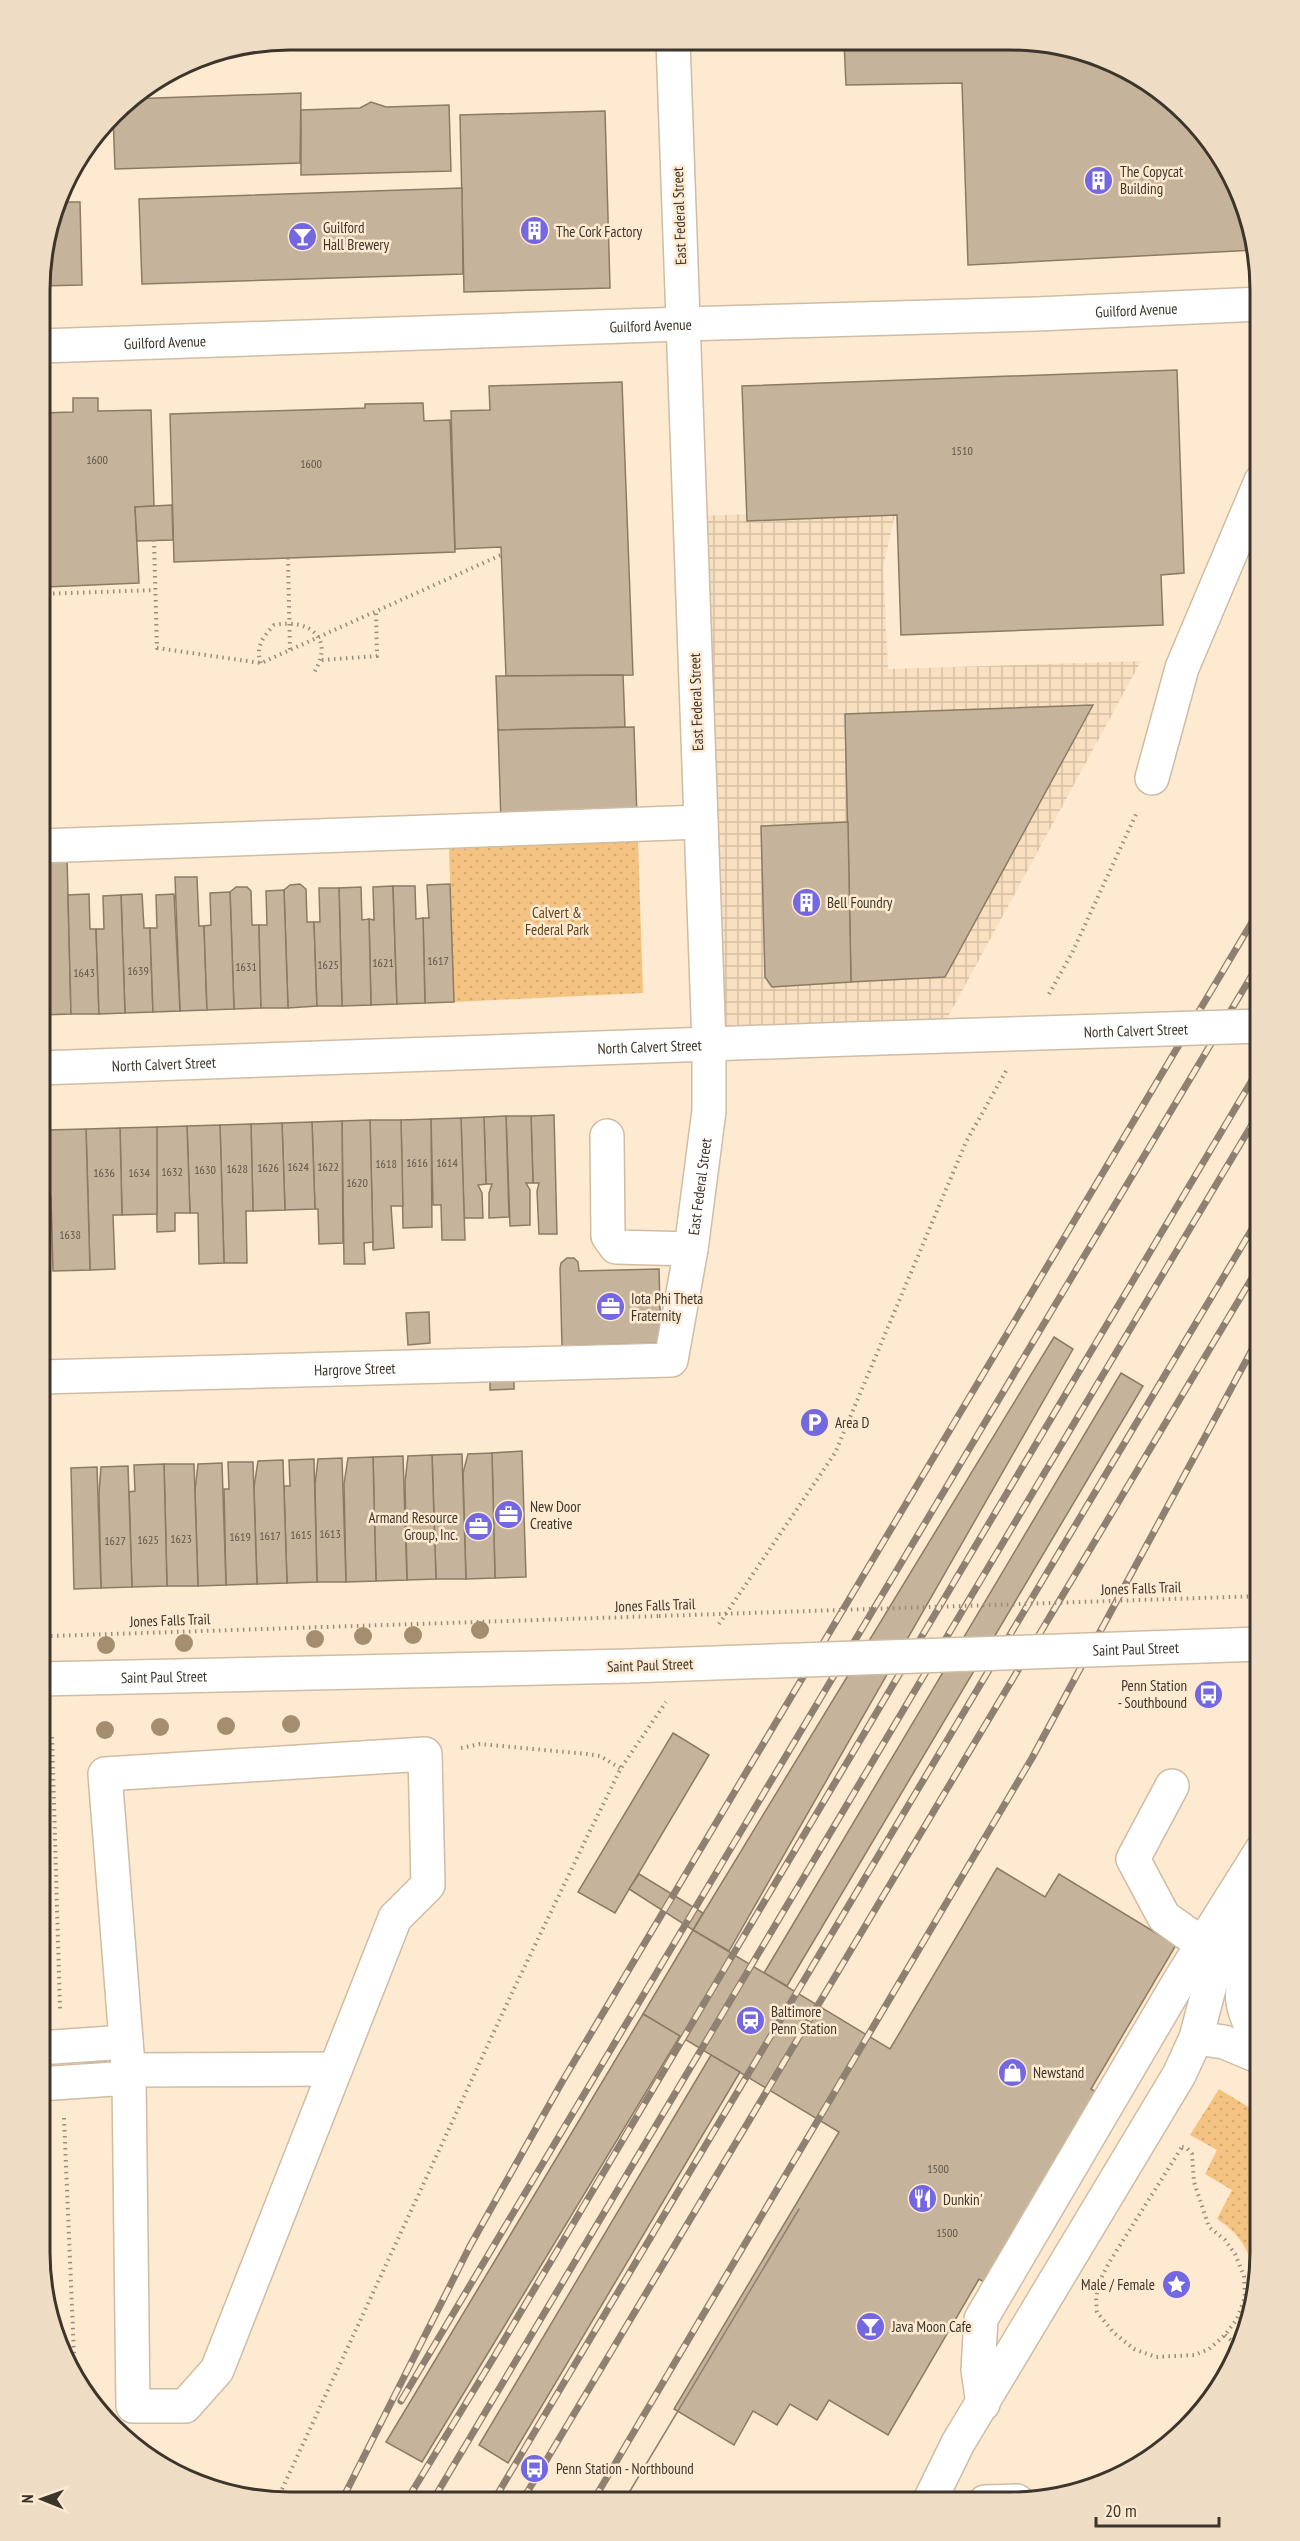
<svg xmlns="http://www.w3.org/2000/svg" width="1300" height="2541" font-family="'PT Sans Narrow',sans-serif">
	<defs>
		<pattern id="industrial-grid" width="8" height="8" patternUnits="userSpaceOnUse" patternTransform="scale(1.5)"><rect width="8" height="8" fill="#f7dfc0"/><path d="M0 4h8M4 0v8" fill="none" stroke="#d5c0a5"/></pattern>
		<pattern id="green-dots" width="8" height="8" patternUnits="userSpaceOnUse" patternTransform="scale(1.5)"><rect width="8" height="8" fill="#f5c381"/><path d="M2 2h.1M6 6h.1" fill="none" stroke="#d3a870" stroke-width="1.8" stroke-linecap="round"/></pattern>
	</defs>
	<rect width="100%" height="100%" fill="#feead1"/>
	<polygon fill="url(#industrial-grid)" points="896,510 883,567 888,669 1141,661 937,1037 712,1047 690,516"/>
	<g fill="url(#green-dots)">
		<polygon points="638,841 643,993 454,1002 449,849"/>
		<path d="M1219,2089L1260,2114V2268L1254,2286C1255,2257 1241,2234 1217,2219L1232,2190L1205,2174L1217,2150L1190,2135Z"/>
	</g>
	<g fill="#c6b39b" stroke="#8c7a64" stroke-width="1.5">
		<polygon points="306,39 330,39 330,47 307,48"/>
		<polygon points="330,39 354,39 354,46 330,47"/>
		<polygon points="354,39 375,40 375,45 354,46"/>
		<polygon points="844,42 1059,44 1121,65 1175,101 1219,150 1248,209 1255,250 968,265 962,83 846,85"/>
		<polygon points="301,93 300,163 115,169 113,115 128,99"/>
		<polygon points="371,102 386,107 449,105 451,171 301,175 301,110 360,108"/>
		<polygon points="605,111 610,288 464,292 460,115"/>
		<polygon points="462,188 463,274 142,284 139,199"/>
		<polygon points="58,202 80,202 82,285 41,286 41,257"/>
		<polygon points="1177,370 1184,573 1161,575 1163,625 901,635 897,515 747,521 742,386"/>
		<polygon points="622,382 633,675 506,676 501,547 455,549 451,411 490,410 489,386"/>
		<polygon points="73,398 98,398 98,411 151,410 154,506 135,507 139,583 46,587 44,511 41,511 41,413 73,412"/>
		<polygon points="423,403 424,421 450,420 455,552 174,562 170,414 365,408 365,404"/>
		<polygon points="172,505 173,540 137,541 135,507"/>
		<polygon points="623,675 625,727 498,730 496,676"/>
		<polygon points="1093,705 945,977 851,982 845,714"/>
		<polygon points="634,727 637,818 501,822 498,730"/>
		<polygon points="848,822 851,982 772,987 765,977 761,826"/>
		<polygon points="67,856 71,1014 40,1015 40,1006 44,1006 40,857"/>
		<polygon points="175,877 197,877 199,926 204,926 207,1010 180,1011"/>
		<polygon points="300,884 306,889 307,922 314,922 317,1006 288,1008 284,890 290,885"/>
		<polygon points="450,884 454,1002 425,1003 423,918 429,918 427,885"/>
		<polygon points="393,886 397,1004 371,1005 369,919 374,920 373,887"/>
		<polygon points="393,886 415,886 416,919 423,918 425,1003 397,1004"/>
		<polygon points="236,887 247,887 251,891 252,925 259,925 261,1008 234,1009 230,892"/>
		<polygon points="361,887 362,920 369,919 371,1005 342,1006 339,888"/>
		<polygon points="319,888 339,888 342,1006 317,1006 314,922 320,922"/>
		<polygon points="284,890 288,1008 261,1008 259,925 267,925 266,891"/>
		<polygon points="230,892 234,1009 207,1010 204,926 211,925 210,893"/>
		<polygon points="89,894 90,929 96,929 99,1014 71,1014 68,895"/>
		<polygon points="142,894 144,928 150,928 153,1012 125,1013 121,895"/>
		<polygon points="174,894 180,1011 153,1012 150,928 157,928 156,895"/>
		<polygon points="121,895 125,1013 99,1014 96,929 104,929 103,896"/>
		<polygon points="554,1115 557,1234 539,1234 537,1191 539,1183 533,1183 531,1116"/>
		<polygon points="506,1116 531,1116 533,1183 526,1183 530,1190 530,1225 510,1226"/>
		<polygon points="506,1116 509,1217 489,1218 489,1193 492,1184 486,1184 484,1117"/>
		<polygon points="484,1117 486,1184 478,1185 482,1193 483,1218 464,1218 461,1118"/>
		<polygon points="461,1118 465,1240 442,1240 441,1205 433,1205 431,1119"/>
		<polygon points="431,1119 432,1227 403,1228 401,1120"/>
		<polygon points="370,1120 401,1120 403,1206 391,1206 394,1248 373,1250"/>
		<polygon points="370,1120 373,1242 364,1243 365,1264 344,1264 342,1121"/>
		<polygon points="342,1121 343,1243 319,1244 318,1209 315,1209 312,1122"/>
		<polygon points="312,1122 315,1209 285,1210 282,1123"/>
		<polygon points="282,1123 285,1210 253,1211 251,1124"/>
		<polygon points="251,1124 253,1211 246,1211 247,1263 224,1263 220,1125"/>
		<polygon points="220,1125 224,1263 199,1264 198,1213 190,1213 187,1126"/>
		<polygon points="187,1126 190,1213 175,1213 175,1231 157,1232 156,1129 157,1127"/>
		<polygon points="157,1127 157,1214 122,1215 120,1128"/>
		<polygon points="120,1128 122,1215 113,1215 115,1269 90,1270 86,1129"/>
		<polygon points="86,1129 90,1270 53,1271 51,1197 43,1198 42,1174 49,1174 47,1130"/>
		<polygon points="567,1258 574,1258 578,1262 579,1271 659,1269 661,1343 562,1346 560,1269 561,1263"/>
		<polygon points="429,1312 430,1343 408,1345 406,1313"/>
		<polygon points="1054,1337 1073,1349 729,1951 693,1930"/>
		<polygon points="1121,1373 1143,1386 787,1986 764,1973"/>
		<polygon points="514,1377 514,1389 490,1390 490,1378"/>
		<polygon points="522,1451 526,1577 495,1578 492,1453"/>
		<polygon points="492,1453 495,1578 466,1579 463,1473 468,1454"/>
		<polygon points="462,1454 466,1579 436,1579 432,1455"/>
		<polygon points="432,1455 436,1579 407,1580 405,1482 408,1456"/>
		<polygon points="403,1456 407,1580 376,1581 373,1457"/>
		<polygon points="373,1457 376,1581 346,1582 344,1484 348,1458"/>
		<polygon points="342,1458 346,1582 317,1582 315,1485 318,1459"/>
		<polygon points="314,1459 317,1582 287,1583 284,1486 290,1486 289,1460"/>
		<polygon points="283,1460 287,1583 257,1584 254,1487 258,1461"/>
		<polygon points="228,1462 253,1462 257,1584 226,1585 224,1489 229,1489"/>
		<polygon points="222,1463 226,1585 198,1586 195,1490 198,1464"/>
		<polygon points="164,1464 194,1464 198,1586 167,1586"/>
		<polygon points="164,1464 167,1586 132,1587 129,1492 135,1491 134,1465"/>
		<polygon points="128,1466 132,1587 101,1588 99,1493 101,1467"/>
		<polygon points="97,1467 101,1588 74,1589 71,1468"/>
		<polygon points="673,1733 709,1755 615,1913 578,1892"/>
		<polygon points="997,1868 1045,1897 1059,1874 1176,1945 1091,2089 1101,2095 989,2285 979,2279 888,2435 829,2400 817,2420 790,2404 777,2425 753,2411 734,2445 674,2409 839,2132 643,2014 693,1930 890,2049"/>
		<polygon points="639,1874 703,1913 693,1930 629,1889"/>
		<polygon points="643,2014 680,2036 422,2462 386,2442"/>
		<polygon points="105,2055 105,2069 84,2070 84,2056"/>
		<polygon points="711,2055 740,2072 508,2463 479,2445"/>
	</g>
	<g fill="none" stroke-linecap="round" stroke-linejoin="round">
		<defs>
			<g id="minor">
				<path id="s1" d="M41,346L683,324L1037,314L1261,304"/>
				<polyline points="1152,778 1182,668 1261,481"/>
				<polyline points="40,846 701,822"/>
				<polyline points="607,1136 608,1236 616,1247 691,1249"/>
				<path id="s2" d="M40,1377L671,1360L691,1249L709,1111V1044L673,41"/>
				<polygon points="425,1754 428,1885 395,1918 217,2370 185,2406 133,2406 129,2078 105,1774"/>
				<polyline points="1172,1786 1133,1859 1164,1917 1202,1944"/>
				<polyline points="1196,2038 1224,2042 1260,2057"/>
				<path d="M1260,2047C1240,2000 1233,1995 1261,1949"/>
				<polyline points="39,2048 126,2042"/>
				<polyline points="128,2070 335,2069"/>
				<polyline points="39,2084 129,2078"/>
				<polyline points="983,2404 978,2370 981,2319 1180,1980 1261,1851"/>
				<polyline points="929,2502 958,2443 1179,2075 1196,2038 1211,1981 1261,1894"/>
			</g>
			<g id="major">
				<path id="s3" d="M40,1068L850,1039"/>
				<path id="s4" d="M40,1679L629,1666"/>
				<polyline points="985,2502 1017,2501"/>
			</g>
		</defs>
		<use href="#minor" stroke="#cfbca4" stroke-width="36"/>
		<use href="#major" stroke="#cfbca4" stroke-width="36"/>
		<g stroke="#9a8d7b" stroke-width="4" stroke-dasharray="1.5 4.5" stroke-linecap="butt">
			<polyline points="154,540 157,648 261,663 501,555"/>
			<polyline points="288,558 290,650"/>
			<polyline points="41,594 155,590"/>
			<polyline points="322,660 377,656 376,611"/>
			<path d="M261,663C255,647 263,637 274,625C310,618 336,639 313,674"/>
			<polyline points="1049,994 1073,951 1137,812"/>
			<polyline points="719,1624 835,1453 966,1142 1006,1071"/>
			<polyline points="51,1636 659,1616"/>
			<polyline points="52,1737 60,2009"/>
			<polyline points="461,1748 480,1744 587,1754 600,1756 620,1768"/>
			<polyline points="64,2118 75,2378"/>
			<polygon points="1182,2147 1187,2148 1192,2154 1194,2182 1209,2227 1225,2240 1235,2254 1244,2276 1245,2297 1237,2319 1225,2335 1209,2349 1195,2355 1156,2357 1134,2349 1113,2332 1097,2312 1096,2298 1099,2282 1110,2261"/>
			<polyline points="1225,2335 1233,2342"/>
			<polyline points="277,2500 511,1995 588,1835 621,1768 666,1702"/>
		</g>
		<use href="#minor" stroke="#fff" stroke-width="33"/>
		<use href="#major" stroke="#fff" stroke-width="33"/>
		<polyline stroke="#8e8171" stroke-width="1.5" points="624,2501 799,2209"/>
		<defs>
			<g id="rail">
				<polyline points="401,2401 1261,960"/>
				<polyline points="342,2500 470,2246 562,2082 1261,907"/>
				<polyline points="407,2500 494,2357 1261,1065"/>
				<polyline points="433,2500 1254,1121"/>
				<polyline points="494,2500 1261,1214"/>
				<polyline points="522,2501 1261,1263"/>
				<polyline points="593,2501 1032,1758 1261,1333"/>
			</g>
		</defs>
		<use href="#rail" stroke="#8e8171" stroke-width="7"/>
		<use href="#rail" stroke="#feead1" stroke-width="4.5" stroke-dasharray="14" stroke-linecap="butt"/>
		<defs>
			<g id="major-bridge">
				<path id="s5" d="M850,1039L1261,1026"/>
				<path id="s6" d="M629,1666L1261,1644"/>
			</g>
		</defs>
		<use href="#major-bridge" stroke="#cfbca4" stroke-width="36" stroke-linecap="butt"/>
		<polyline stroke="#9a8d7b" stroke-width="4" stroke-dasharray="1.5 4.5" stroke-linecap="butt" points="659,1616 1261,1596"/>
		<use href="#major-bridge" stroke="#fff" stroke-width="33"/>
	</g>
	<g fill="#a58e70">
		<circle cx="480" cy="1630" r="9"/>
		<circle cx="413" cy="1635" r="9"/>
		<circle cx="363" cy="1636" r="9"/>
		<circle cx="315" cy="1639" r="9"/>
		<circle cx="184" cy="1643" r="9"/>
		<circle cx="106" cy="1645" r="9"/>
		<circle cx="291" cy="1724" r="9"/>
		<circle cx="226" cy="1726" r="9"/>
		<circle cx="160" cy="1727" r="9"/>
		<circle cx="105" cy="1730" r="9"/>
	</g>
	<defs>
		<symbol id="building-disc" viewBox="-11 -11 22 22"><circle r="9.5" fill="#7367e2" stroke="#feead1"/><path d="M-4-6H4V6H1V3H-1V6H-4ZM-2.5-4.3h1.7v1.8h-1.7ZM.8-4.3h1.7v1.8H.8ZM-2.5-1h1.7V.8h-1.7ZM.8-1h1.7V.8H.8Z" fill="#fff"/></symbol>
		<symbol id="bar-disc" viewBox="-11 -11 22 22"><circle r="9.5" fill="#7367e2" stroke="#feead1"/><path d="M-6-5H6L.8 .8V4.5H3.5V6h-7V4.5H-.8V.8Z" fill="#fff"/></symbol>
		<symbol id="office-disc" viewBox="-11 -11 22 22"><circle r="9.5" fill="#7367e2" stroke="#feead1"/><path d="M-6-3h4V-5.5h4V-3h4V5H-6ZM-1-4.5V-3h2v-1.5ZM-6 0V1H6V0Z" fill="#fff"/></symbol>
		<symbol id="parking-disc" viewBox="-11 -11 22 22"><circle r="9.5" fill="#7367e2" stroke="#feead1"/><path d="M-3.5-5.5H1a3.5 3.5 0 0 1 0 7H-1V5.5H-3.5ZM-1-3.4V-.6H.8a1.4 1.4 0 0 0 0-2.8Z" fill="#fff"/></symbol>
		<symbol id="bus-disc" viewBox="-11 -11 22 22"><circle r="9.5" fill="#7367e2" stroke="#feead1"/><path d="M-5-6H5V4H4V6H2V4H-2V6H-4V4H-5ZM-3.5-4V0h7V-4ZM-3.5 1.2v1.5H-2V1.2ZM2 1.2v1.5H3.5V1.2Z" fill="#fff"/></symbol>
		<symbol id="station-disc" viewBox="-11 -11 22 22"><circle r="9.5" fill="#7367e2" stroke="#feead1"/><path d="M-3-6H3Q5-6 5-4V2Q5 4 3 4L4.5 6H3L1.5 4h-3L-3 6H-4.5L-3 4Q-5 4-5 2V-4Q-5-6-3-6ZM-3.5-4v3h7v-3ZM-3.5 1v1.5H-2V1ZM2 1v1.5H3.5V1Z" fill="#fff"/></symbol>
		<symbol id="shop-disc" viewBox="-11 -11 22 22"><circle r="9.5" fill="#7367e2" stroke="#feead1"/><path d="M-5-2.5h2.3a2.7 3.5 0 0 1 5.4 0H5L5.5 6h-11ZM-1.5-2.5h3a1.5 2.3 0 0 0-3 0Z" fill="#fff"/></symbol>
		<symbol id="restaurant-disc" viewBox="-11 -11 22 22"><circle r="9.5" fill="#7367e2" stroke="#feead1"/><path d="M-5-6h1v4h1v-4h1v4h1v-4h1v5L-1.5 .5V6h-2V.5L-5-1ZM5-6V6H3V1.5H1.5Q1.5-4 5-6Z" fill="#fff"/></symbol>
		<symbol id="sight-disc" viewBox="-11 -11 22 22"><circle r="9.5" fill="#7367e2" stroke="#feead1"/><path d="M0-6L1.8-2.2L6-1.7L2.9 1.2L3.7 5.4L0 3.3L-3.7 5.4L-2.9 1.2L-6-1.7L-1.8-2.2Z" fill="#fff"/></symbol>
	</defs>
	<g fill-rule="evenodd">
		<use href="#building-disc" x="1082" y="164" width="33" height="33"/>
		<use href="#building-disc" x="518" y="214" width="33" height="33"/>
		<use href="#bar-disc" x="286" y="220" width="33" height="33"/>
		<use href="#building-disc" x="790" y="886" width="33" height="33"/>
		<use href="#office-disc" x="594" y="1290" width="33" height="33"/>
		<use href="#parking-disc" x="798" y="1406" width="33" height="33"/>
		<use href="#office-disc" x="492" y="1498" width="33" height="33"/>
		<use href="#office-disc" x="462" y="1510" width="33" height="33"/>
		<use href="#bus-disc" x="1192" y="1678" width="33" height="33"/>
		<use href="#station-disc" x="734" y="2004" width="33" height="33"/>
		<use href="#shop-disc" x="996" y="2056" width="33" height="33"/>
		<use href="#restaurant-disc" x="906" y="2182" width="33" height="33"/>
		<use href="#sight-disc" x="1160" y="2268" width="33" height="33"/>
		<use href="#bar-disc" x="854" y="2310" width="33" height="33"/>
		<use href="#bus-disc" x="518" y="2452" width="33" height="33"/>
	</g>
	<g text-anchor="middle" dominant-baseline="central" stroke-width="5" stroke-linejoin="round" paint-order="stroke">
		<g font-size="12" fill="#5f5447">
			<text x="962" y="450">1510</text>
			<text x="97" y="459">1600</text>
			<text x="311" y="463">1600</text>
			<text x="438" y="960">1617</text>
			<text x="383" y="962">1621</text>
			<text x="328" y="964">1625</text>
			<text x="246" y="966">1631</text>
			<text x="138" y="970">1639</text>
			<text x="84" y="972">1643</text>
			<text x="417" y="1162">1616</text>
			<text x="447" y="1162">1614</text>
			<text x="386" y="1163">1618</text>
			<text x="298" y="1166">1624</text>
			<text x="328" y="1166">1622</text>
			<text x="268" y="1167">1626</text>
			<text x="237" y="1168">1628</text>
			<text x="205" y="1169">1630</text>
			<text x="172" y="1171">1632</text>
			<text x="104" y="1172">1636</text>
			<text x="139" y="1172">1634</text>
			<text x="357" y="1182">1620</text>
			<text x="70" y="1234">1638</text>
			<text x="330" y="1533">1613</text>
			<text x="301" y="1534">1615</text>
			<text x="270" y="1535">1617</text>
			<text x="240" y="1536">1619</text>
			<text x="181" y="1538">1623</text>
			<text x="148" y="1539">1625</text>
			<text x="115" y="1540">1627</text>
			<text x="938" y="2168">1500</text>
			<text x="947" y="2232">1500</text>
		</g>
		<g font-size="15" fill="#3d352b" stroke="#feead1" text-anchor="start">
			<text x="1120" y="171">The Copycat<tspan x="1120" dy="17">Building</tspan></text>
			<text x="323" y="227">Guilford<tspan x="323" dy="17">Hall Brewery</tspan></text>
			<text x="556" y="231">The Cork Factory</text>
			<text x="827" y="902">Bell Foundry</text>
			<text x="631" y="1298">Iota Phi Theta<tspan x="631" dy="17">Fraternity</tspan></text>
			<text x="835" y="1422">Area D</text>
			<text x="530" y="1506">New Door<tspan x="530" dy="17">Creative</tspan></text>
			<text x="458" y="1517" text-anchor="end">Armand Resource<tspan x="458" dy="17">Group, Inc.</tspan></text>
			<text x="1187" y="1685" text-anchor="end">Penn Station<tspan x="1187" dy="17">- Southbound</tspan></text>
			<text x="771" y="2011">Baltimore<tspan x="771" dy="17">Penn Station</tspan></text>
			<text x="1033" y="2072">Newstand</text>
			<text x="943" y="2199">Dunkin'</text>
			<text x="1155" y="2284" text-anchor="end">Male / Female</text>
			<text x="892" y="2326">Java Moon Cafe</text>
			<text x="556" y="2468">Penn Station - Northbound</text>
		</g>
		<g font-size="15" fill="#3d352b" stroke="#feead1">
			<text transform="translate(679 216) rotate(-92)">East Federal Street</text>
			<text stroke="none"><textPath href="#s1" startOffset="1096">Guilford Avenue</textPath></text>
			<text stroke="none"><textPath href="#s1" startOffset="610">Guilford Avenue</textPath></text>
			<text stroke="none"><textPath href="#s1" startOffset="124">Guilford Avenue</textPath></text>
			<text transform="translate(696 702) rotate(-92)">East Federal Street</text>
			<text stroke="none"><textPath href="#s5" startOffset="286">North Calvert Street</textPath></text>
			<text stroke="none"><textPath href="#s3" startOffset="610">North Calvert Street</textPath></text>
			<text stroke="none"><textPath href="#s3" startOffset="124">North Calvert Street</textPath></text>
			<text stroke="none"><textPath href="#s2" startOffset="807">East Federal Street</textPath></text>
			<text stroke="none"><textPath href="#s2" startOffset="315">Hargrove Street</textPath></text>
			<text transform="translate(1141 1588) rotate(-2)">Jones Falls Trail</text>
			<text transform="translate(655 1605) rotate(-2)">Jones Falls Trail</text>
			<text transform="translate(170 1620) rotate(-2)">Jones Falls Trail</text>
			<text stroke="none"><textPath href="#s6" startOffset="507">Saint Paul Street</textPath></text>
			<text transform="translate(650 1665) rotate(-2)">Saint Paul Street</text>
			<text stroke="none"><textPath href="#s4" startOffset="124">Saint Paul Street</textPath></text>
		</g>
		<g font-size="15" fill="#5c4320" stroke="#feead1">
			<text x="557" y="912">Calvert &amp;<tspan x="557" dy="17">Federal Park</tspan></text>
		</g>
	</g>
	<path d="M0 0H1300V2541H0ZM290 50H1010A240 240 0 0 1 1250 290V2252A240 240 0 0 1 1010 2492H290A240 240 0 0 1 50 2252V290A240 240 0 0 1 290 50Z" fill="#efdcc4" fill-rule="evenodd"/>
	<path fill="none" stroke="#3d352b" stroke-width="3" d="M290 50H1010A240 240 0 0 1 1250 290V2252A240 240 0 0 1 1010 2492H290A240 240 0 0 1 50 2252V290A240 240 0 0 1 290 50Z"/>
	<g transform="translate(42 2499) rotate(271)" stroke="#feead1" stroke-width="4.5" paint-order="stroke">
	<path d="M0-4.5L10 22L0 15L-10 22Z" fill="#3d352b"/>
	<text y="-9" font-size="16" font-weight="bold" text-anchor="middle" fill="#3d352b">N</text>
	</g>
	<path d="M1096 2517v9h123v-9" fill="none" stroke="#3d352b" stroke-width="3"/>
	<text x="1105" y="2517" font-size="18" fill="#3d352b" stroke="#feead1" stroke-width="4.5" paint-order="stroke">20 m</text>
</svg>
